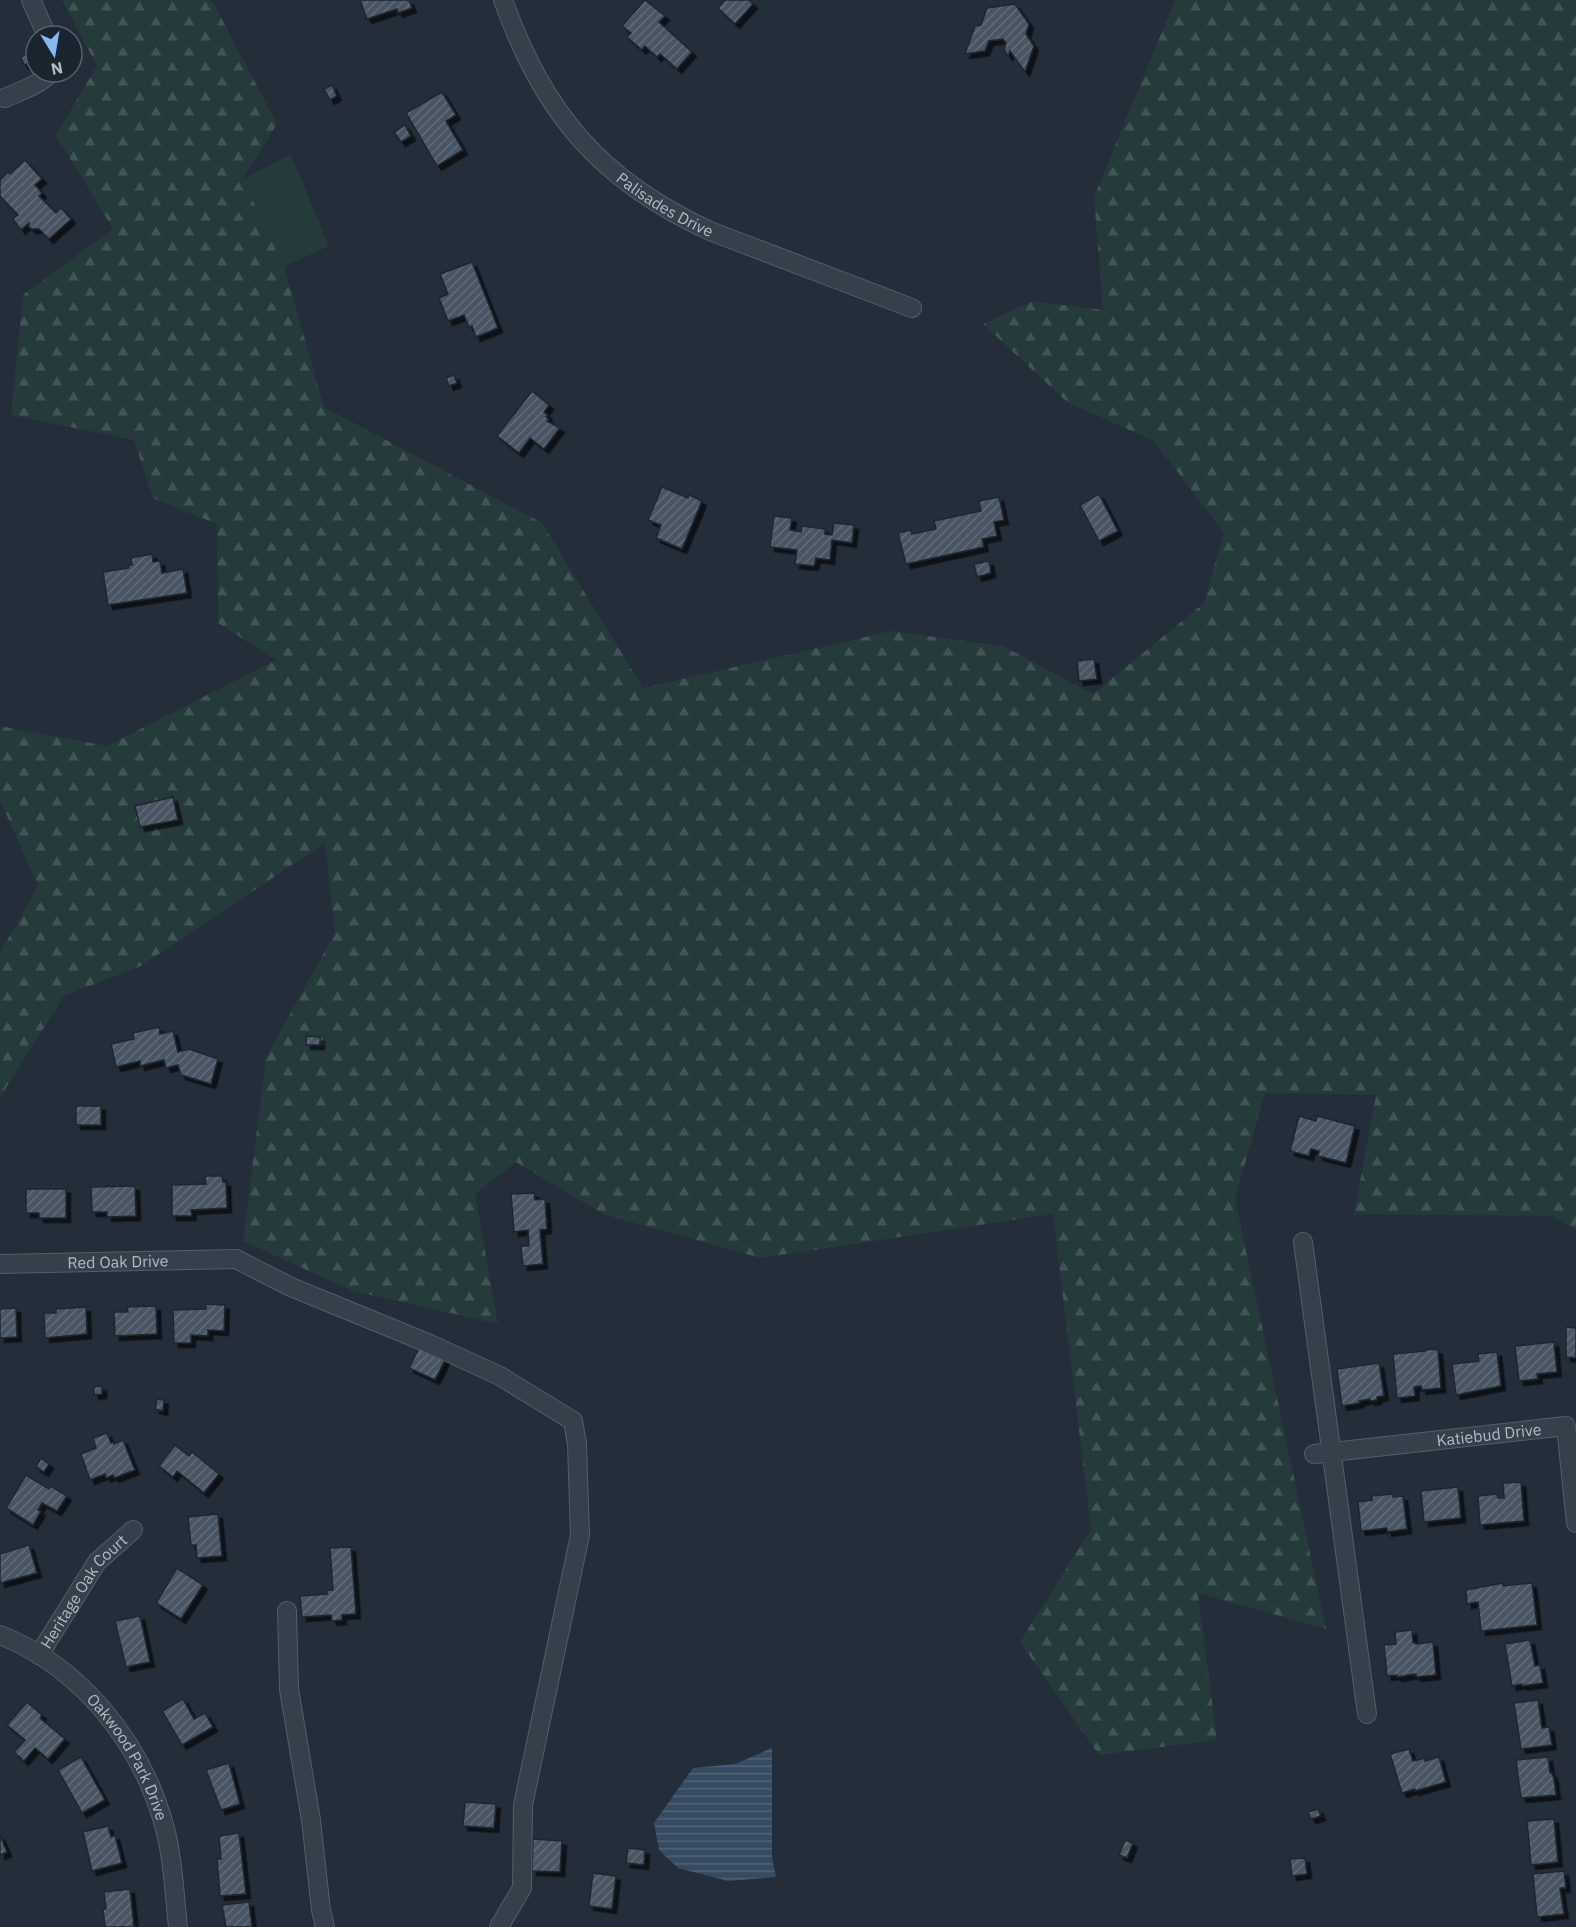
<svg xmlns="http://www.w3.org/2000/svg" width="1576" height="1927" font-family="'IBM Plex Sans',sans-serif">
	<defs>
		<pattern id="forest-firs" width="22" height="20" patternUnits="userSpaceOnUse" patternTransform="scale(1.5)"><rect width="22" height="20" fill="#243a3b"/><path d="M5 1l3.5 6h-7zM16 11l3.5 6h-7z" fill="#415556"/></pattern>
		<pattern id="water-rules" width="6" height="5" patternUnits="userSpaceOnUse" patternTransform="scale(1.5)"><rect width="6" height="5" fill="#364b61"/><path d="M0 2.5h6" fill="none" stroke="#516376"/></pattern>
		<pattern id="building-hatch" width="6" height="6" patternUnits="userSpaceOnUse" patternTransform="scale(1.5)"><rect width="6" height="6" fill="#495563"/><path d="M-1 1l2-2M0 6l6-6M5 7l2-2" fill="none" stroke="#616c78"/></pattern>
		<filter id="shadow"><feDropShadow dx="4.5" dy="4.5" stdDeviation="0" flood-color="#0009"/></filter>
	</defs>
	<rect width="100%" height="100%" fill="#232e3a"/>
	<polygon fill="url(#forest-firs)" points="62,0 209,0 215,6 277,124 243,179 284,267 324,407 542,523 643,688 891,631 1003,646 1093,694 1204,603 1224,533 1154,441 1067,402 983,324 1032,301 1103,310 1094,197 1175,0 1576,0 1576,1230 1552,1216 1354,1214 1376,1095 1265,1093 1235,1199 1326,1629 1198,1593 1217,1740 1099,1755 1020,1642 1091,1529 1053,1214 760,1258 603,1214 516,1162 475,1194 498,1324 353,1291 243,1241 266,1057 335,933 325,843 141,966 64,996 0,1097 0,953 38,886 0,800 0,726 107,746 276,660 218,623 217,524 153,498 134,440 11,415 23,295 113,229 56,135 97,66"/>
	<polygon fill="#243a3b" points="291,154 329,246 284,267 243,179"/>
	<polygon fill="url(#water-rules)" points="772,1748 772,1857 776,1877 728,1881 678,1868 659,1850 654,1823 693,1768 735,1764"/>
	<g fill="url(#building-hatch)" stroke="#1d2731" stroke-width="1.5" filter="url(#shadow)">
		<polygon points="360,0 409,0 412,8 398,13 397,9 367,19"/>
		<polygon points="645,0 665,16 659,22 692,52 677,69 660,54 657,57 645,46 642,50 627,37 631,33 622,26"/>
		<polygon points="725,0 749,0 753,4 735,24 718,8"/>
		<polygon points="1015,4 1029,24 1026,34 1034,46 1025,72 1010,51 1008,56 1004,50 1006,43 1003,39 989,41 985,51 965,54 975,26 981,25 987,8"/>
		<polygon points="36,50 36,60 24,65 21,57"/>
		<polygon points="332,85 337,96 330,100 324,89"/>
		<polygon points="442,92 456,115 446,121 463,150 437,166 406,113"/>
		<polygon points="405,125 411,136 401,142 394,132"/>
		<polygon points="25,160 42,179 35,185 42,193 39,196 56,213 61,208 71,219 49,239 39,229 32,229 29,227 29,223 21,230 13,219 18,215 0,196 0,180 8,172 10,174"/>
		<polygon points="472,262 498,328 476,337 472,326 469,327 464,315 448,321 439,298 448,294 440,274"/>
		<polygon points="454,375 457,383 449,386 446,378"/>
		<polygon points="532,391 549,405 544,412 548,415 546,417 549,419 547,421 560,428 544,449 530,438 519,453 497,436"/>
		<polygon points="662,487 688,498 689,495 702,501 682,549 656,538 661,525 648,520"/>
		<polygon points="1099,494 1118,531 1099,541 1080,505"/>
		<polygon points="999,497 1004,520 994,522 997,536 982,539 984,547 906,564 898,533 911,530 912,534 936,529 934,521 981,511 979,501"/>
		<polygon points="774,516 792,518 790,530 801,532 802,526 825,529 825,534 832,535 834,523 854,525 852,543 832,540 830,560 816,558 814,566 795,564 797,550 770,547"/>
		<polygon points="152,554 153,562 160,561 162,573 183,569 187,593 108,605 103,572 129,568 128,565 132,565 131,558"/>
		<polygon points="989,561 991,573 977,577 974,564"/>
		<polygon points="1094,659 1097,679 1079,681 1077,661"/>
		<polygon points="173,797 178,820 140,827 135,806"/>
		<polygon points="159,1027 160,1034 173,1031 178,1052 189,1049 218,1059 211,1084 181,1075 178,1065 166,1068 164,1060 140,1066 140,1061 116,1067 111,1044 134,1039 133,1033"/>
		<polygon points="306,1036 320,1037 320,1045 306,1045"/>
		<rect x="76" y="1106" width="25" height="19"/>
		<polygon points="1299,1116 1316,1121 1317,1116 1355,1126 1346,1163 1318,1156 1319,1151 1311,1149 1309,1156 1290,1151"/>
		<polygon points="205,1176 222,1176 223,1182 226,1182 227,1208 191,1210 192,1216 172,1216 172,1185 206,1184"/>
		<polygon points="135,1186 136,1216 107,1217 107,1212 92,1212 91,1187"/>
		<polygon points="26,1189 66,1189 66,1218 39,1218 39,1213 26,1213"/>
		<polygon points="534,1193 535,1200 545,1199 547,1229 540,1230 543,1264 523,1266 521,1246 529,1246 528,1230 514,1232 511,1194"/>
		<polygon points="206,1304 225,1305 224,1331 208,1330 208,1336 191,1335 191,1343 174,1343 173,1310 206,1309"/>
		<polygon points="156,1306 157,1334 115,1336 114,1312 128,1312 127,1307"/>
		<polygon points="86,1307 87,1334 45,1338 44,1313 56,1313 56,1309"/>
		<polygon points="16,1308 17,1337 0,1338 0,1309"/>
		<polygon points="1566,1327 1576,1328 1576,1358 1566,1357"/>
		<polygon points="1554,1342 1557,1372 1537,1374 1538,1379 1519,1381 1515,1346"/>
		<polygon points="420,1346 446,1358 435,1380 409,1368"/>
		<polygon points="1434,1349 1438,1350 1441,1388 1422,1390 1421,1386 1414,1387 1415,1396 1397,1398 1393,1354 1425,1351 1425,1350"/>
		<polygon points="1497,1352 1501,1386 1456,1395 1452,1364 1479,1361 1478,1354"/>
		<polygon points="1379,1363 1384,1396 1377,1397 1377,1400 1370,1401 1370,1399 1359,1401 1360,1403 1342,1406 1337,1369"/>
		<polygon points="102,1386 102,1394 94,1395 94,1387"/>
		<polygon points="157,1399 164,1400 163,1411 155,1409"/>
		<polygon points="107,1433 111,1443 114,1442 114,1444 123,1440 135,1470 114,1478 113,1475 106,1478 105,1474 90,1480 81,1454 96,1448 93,1438"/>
		<polygon points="175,1445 189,1456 192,1452 219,1474 204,1493 177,1471 173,1477 159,1466"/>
		<polygon points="41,1458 49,1464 44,1472 36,1467"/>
		<polygon points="26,1475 49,1489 51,1486 67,1496 57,1511 42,1503 38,1510 41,1511 33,1525 6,1508"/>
		<polygon points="1521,1482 1524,1521 1480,1525 1478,1496 1497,1494 1498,1498 1504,1498 1503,1483"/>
		<polygon points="1458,1487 1461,1518 1424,1522 1421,1491"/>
		<polygon points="1393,1494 1393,1497 1403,1496 1407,1529 1387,1532 1387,1528 1361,1531 1358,1502 1372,1500 1372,1496"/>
		<polygon points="218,1514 222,1556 197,1558 196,1545 191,1545 188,1517"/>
		<polygon points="29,1545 37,1573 0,1583 0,1554"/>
		<polygon points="351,1547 356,1614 342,1615 342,1620 332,1621 331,1615 302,1617 300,1596 327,1594 327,1590 333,1590 330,1548"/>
		<polygon points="177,1568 203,1585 181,1619 156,1603"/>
		<polygon points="1503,1583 1503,1586 1532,1583 1537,1625 1481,1631 1478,1602 1467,1604 1466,1590"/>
		<polygon points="140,1616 150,1662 126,1667 115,1621"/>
		<polygon points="1412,1630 1413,1642 1416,1644 1433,1642 1436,1675 1416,1677 1416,1674 1397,1677 1397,1675 1387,1676 1384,1645 1396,1644 1395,1632"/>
		<polygon points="1530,1640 1535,1666 1540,1665 1543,1683 1522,1686 1522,1684 1512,1686 1505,1644"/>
		<polygon points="183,1699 194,1719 205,1713 213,1727 182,1745 162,1711"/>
		<polygon points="1538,1700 1542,1728 1549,1727 1552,1745 1521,1749 1514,1703"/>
		<polygon points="27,1702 42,1715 40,1718 65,1739 48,1759 35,1748 24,1761 14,1752 25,1740 7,1725"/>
		<polygon points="1409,1749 1413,1761 1425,1758 1425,1761 1439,1757 1446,1782 1415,1791 1415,1789 1402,1793 1390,1754"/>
		<polygon points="81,1757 105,1800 82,1813 58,1770"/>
		<polygon points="1548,1757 1550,1773 1552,1773 1554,1779 1556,1795 1521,1798 1516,1760"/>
		<polygon points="229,1763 240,1804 221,1810 206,1770"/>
		<polygon points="465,1802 496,1804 494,1828 463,1826"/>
		<polygon points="1318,1809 1321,1816 1311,1819 1308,1812"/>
		<polygon points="1554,1819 1558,1862 1531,1865 1527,1821"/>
		<polygon points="108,1826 111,1837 115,1835 122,1863 92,1871 83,1832"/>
		<polygon points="239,1833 246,1894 220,1896 217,1859 221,1859 219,1836"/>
		<polygon points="0,1835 7,1852 0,1855"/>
		<polygon points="533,1839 562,1841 560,1872 532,1871"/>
		<polygon points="1125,1840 1133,1843 1127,1858 1119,1855"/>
		<polygon points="628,1848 645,1850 644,1865 626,1863"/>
		<polygon points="1305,1858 1307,1874 1292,1876 1290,1859"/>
		<polygon points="1564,1871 1566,1888 1560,1888 1564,1914 1537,1917 1533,1874"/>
		<polygon points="593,1873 616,1876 612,1909 589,1906"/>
		<polygon points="130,1889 134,1927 105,1927 103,1909 106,1909 104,1892"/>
		<polygon points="249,1902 252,1927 226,1927 222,1905"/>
	</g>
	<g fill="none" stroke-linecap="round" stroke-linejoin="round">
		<defs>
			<g id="minor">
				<polyline points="31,0 47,36"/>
				<path id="s1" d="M503,0C543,113 601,181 710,231L912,308"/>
				<path d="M5,98C20,91 40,85 51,72"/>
				<polyline points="1303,1242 1367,1714"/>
				<path id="s2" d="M0,1264L236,1259L291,1287L430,1344L500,1376L573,1421L577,1444L580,1535L523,1805L522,1888L499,1927"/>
				<path id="s3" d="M1314,1454L1566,1426L1576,1523"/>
				<polyline points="287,1611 289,1689 311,1820 321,1910 325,1927"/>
				<path id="s4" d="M0,1635C79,1666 138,1739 162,1818C173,1853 174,1891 178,1927"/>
				<path id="s5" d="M39,1655L97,1562L133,1530"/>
			</g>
		</defs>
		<use href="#minor" stroke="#545e68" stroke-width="20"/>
		<use href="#minor" stroke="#36404b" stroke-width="18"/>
	</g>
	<g text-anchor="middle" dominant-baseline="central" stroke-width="5" stroke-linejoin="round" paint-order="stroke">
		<g font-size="16" fill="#b1bbc6" stroke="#1b252f">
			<text stroke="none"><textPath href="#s1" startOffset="268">Palisades Drive</textPath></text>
			<text stroke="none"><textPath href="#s2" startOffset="118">Red Oak Drive</textPath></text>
			<text stroke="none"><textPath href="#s3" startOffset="176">Katiebud Drive</textPath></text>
			<text stroke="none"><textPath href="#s5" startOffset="78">Heritage Oak Court</textPath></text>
			<text stroke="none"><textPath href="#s4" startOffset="182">Oakwood Park Drive</textPath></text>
		</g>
	</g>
	<g transform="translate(54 54) rotate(169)"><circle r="28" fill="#1b252f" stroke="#57616b" stroke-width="1.5"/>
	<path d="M0-4.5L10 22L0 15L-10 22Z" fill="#87b9f5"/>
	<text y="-9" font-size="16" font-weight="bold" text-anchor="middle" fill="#b1bbc6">N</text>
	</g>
</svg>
